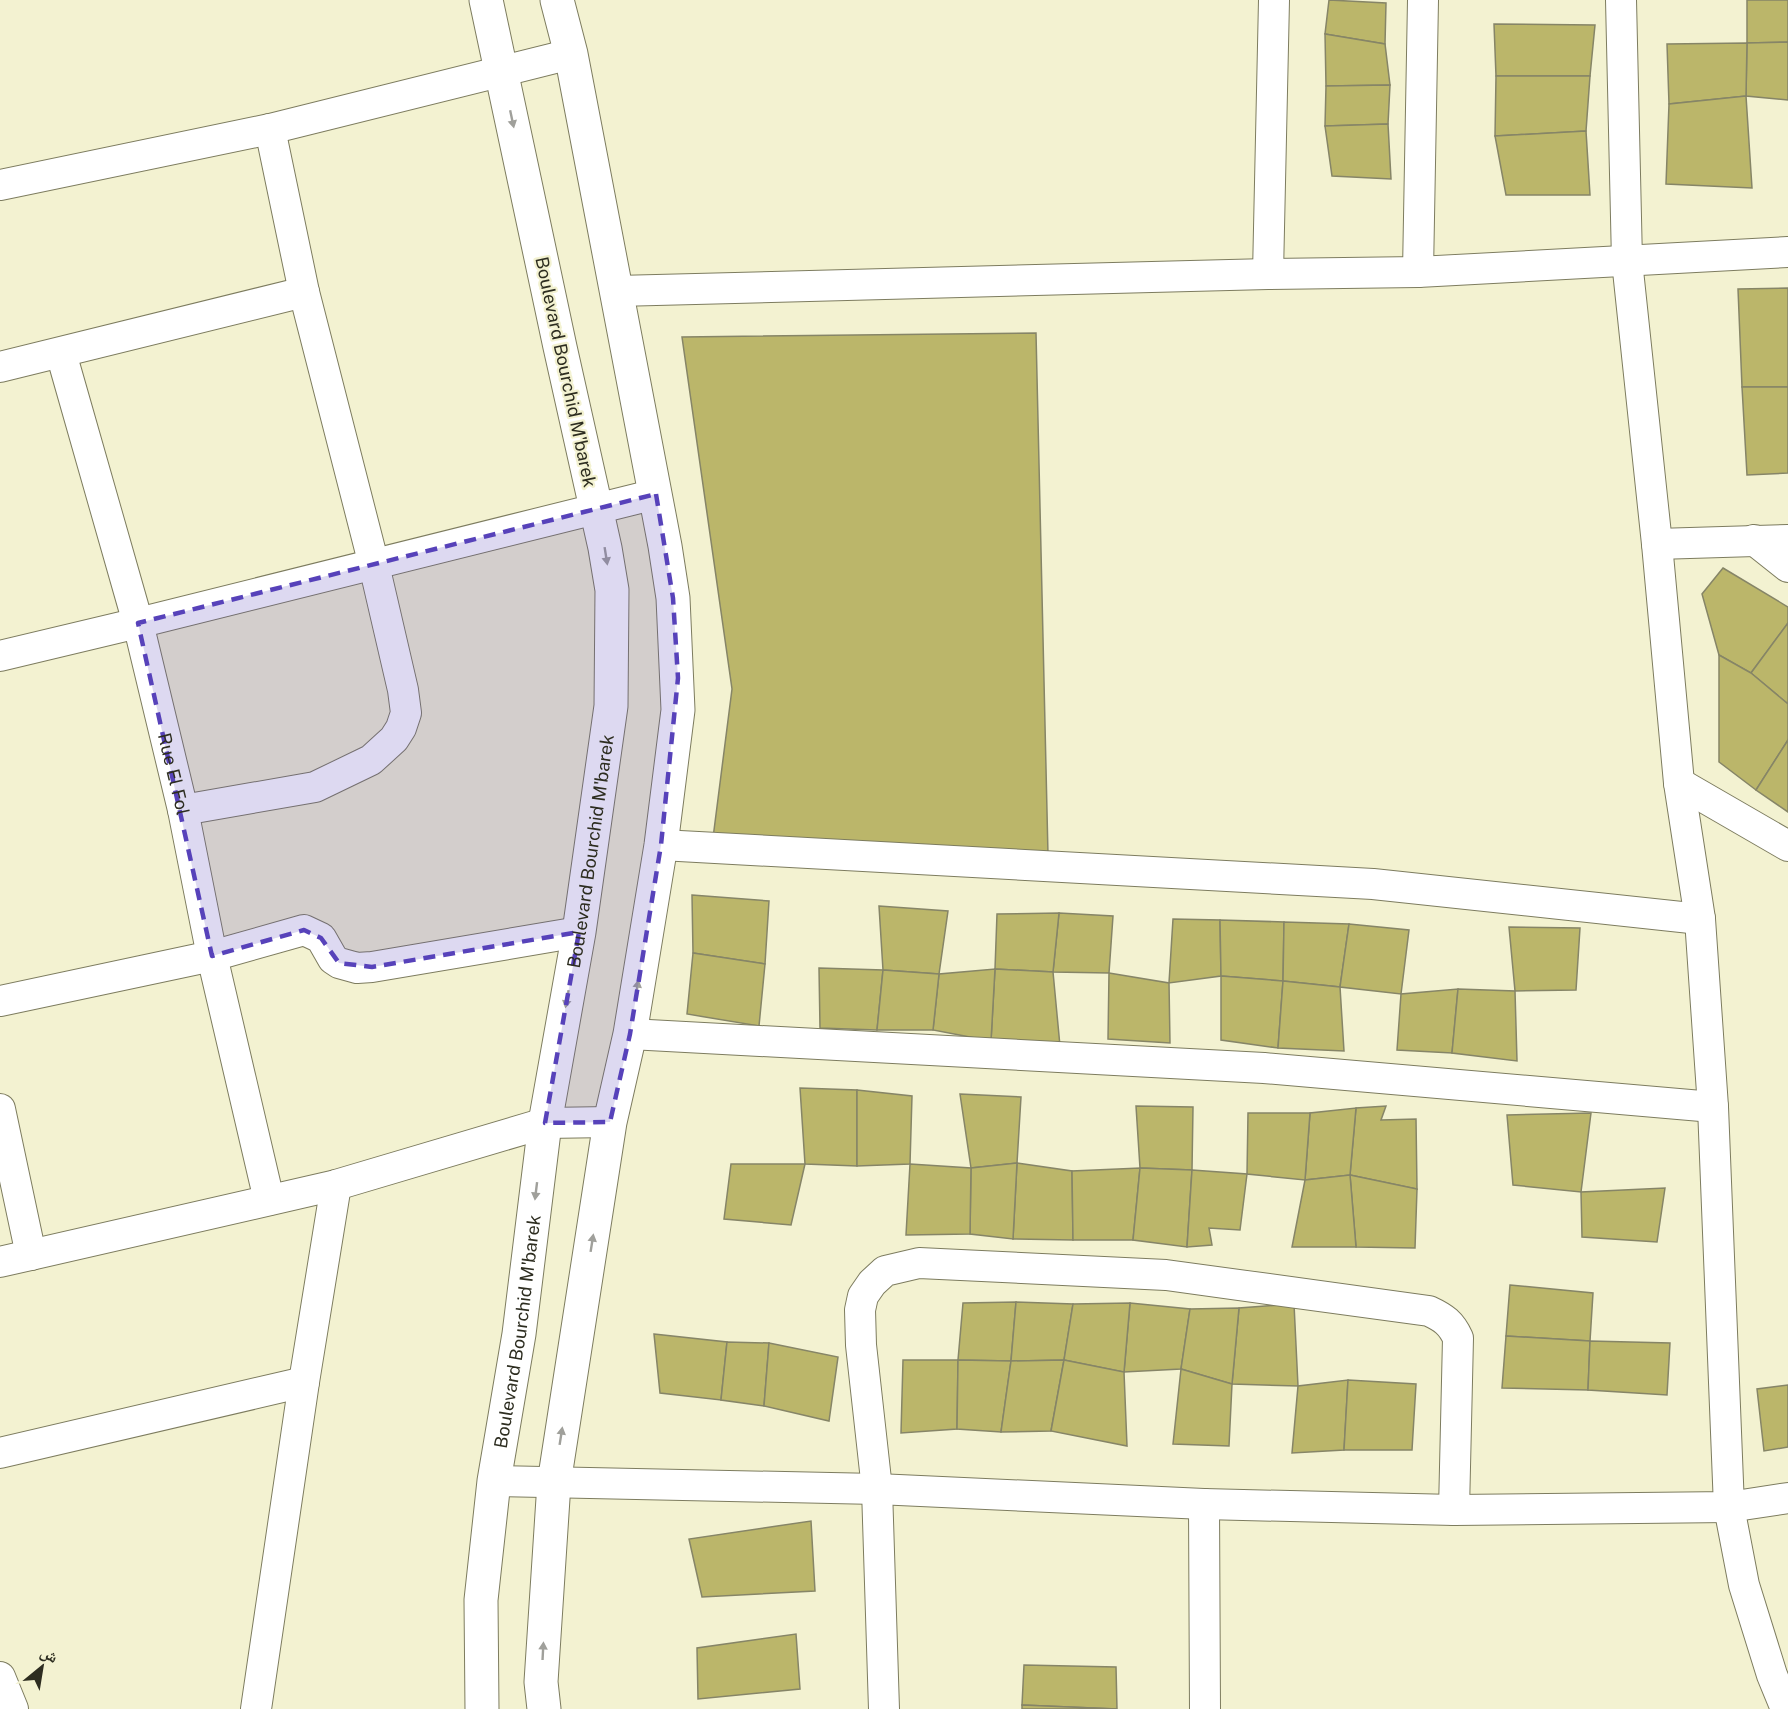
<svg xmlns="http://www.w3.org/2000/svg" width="1788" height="1709" font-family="'Public Sans','Noto Naskh Arabic',sans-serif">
	<rect width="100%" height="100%" fill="#f3f2d1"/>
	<g fill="#bbb66a" stroke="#868567" stroke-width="1.5">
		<polygon points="1329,0 1386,3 1385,44 1325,34"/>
		<polygon points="1747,0 1788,0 1788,42 1747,43"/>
		<polygon points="1494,24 1595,25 1590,76 1496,76"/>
		<polygon points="1325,34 1385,44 1390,85 1326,86"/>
		<polygon points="1788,42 1788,100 1746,96 1747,43"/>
		<polygon points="1747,43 1746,96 1669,104 1667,44"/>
		<polygon points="1496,76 1590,76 1586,131 1495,136"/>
		<polygon points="1390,85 1388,124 1325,126 1326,86"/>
		<polygon points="1746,96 1752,188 1666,184 1669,104"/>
		<polygon points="1388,124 1391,179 1332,176 1325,126"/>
		<polygon points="1586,131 1590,195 1506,195 1495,136"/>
		<polygon points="1788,288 1788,387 1742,387 1738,289"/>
		<polygon points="1036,333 1048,855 713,838 732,689 682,337"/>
		<polygon points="1742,387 1788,387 1788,473 1747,475"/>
		<polygon points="1723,568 1788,607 1788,623 1751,673 1719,655 1702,594"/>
		<polygon points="1788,623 1788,704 1751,673"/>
		<polygon points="1719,655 1751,673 1788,704 1788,740 1756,790 1719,762"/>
		<polygon points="1788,740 1788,812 1756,790"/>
		<polygon points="692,895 769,901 765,964 693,953"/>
		<polygon points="879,906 948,911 939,974 883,970"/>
		<polygon points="1059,913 1113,916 1109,973 1053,972"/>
		<polygon points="1059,913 1053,972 995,969 997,914"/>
		<polygon points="1173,919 1220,920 1221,976 1169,983"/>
		<polygon points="1220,920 1284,922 1283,981 1221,976"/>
		<polygon points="1284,922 1349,924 1340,987 1283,981"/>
		<polygon points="1349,924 1409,930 1401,994 1340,987"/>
		<polygon points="1509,927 1580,928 1576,990 1515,991"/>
		<polygon points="693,953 765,964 759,1026 687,1014"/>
		<polygon points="819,968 883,970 877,1030 820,1028"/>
		<polygon points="995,969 1053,972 1060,1046 991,1041"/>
		<polygon points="995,969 991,1041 933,1030 939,974"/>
		<polygon points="883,970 939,974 933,1030 877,1030"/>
		<polygon points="1109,973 1169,983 1170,1043 1108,1039"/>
		<polygon points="1221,976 1283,981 1278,1048 1221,1040"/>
		<polygon points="1283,981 1340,987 1344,1051 1278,1048"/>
		<polygon points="1458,989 1452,1053 1397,1050 1401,994"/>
		<polygon points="1458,989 1515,991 1517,1061 1452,1053"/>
		<polygon points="800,1088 857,1090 857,1166 805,1164"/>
		<polygon points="857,1090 912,1096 910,1164 857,1166"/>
		<polygon points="960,1094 1021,1097 1017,1163 971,1168"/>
		<polygon points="1136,1106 1193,1107 1192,1170 1140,1168"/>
		<polygon points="1386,1106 1381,1120 1416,1119 1417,1189 1350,1175 1356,1108"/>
		<polygon points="1356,1108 1350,1175 1305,1180 1310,1113"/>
		<polygon points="1248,1113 1310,1113 1305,1180 1247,1174"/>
		<polygon points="1591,1113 1581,1192 1513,1185 1507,1115"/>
		<polygon points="1017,1163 1072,1171 1073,1240 1013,1239"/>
		<polygon points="1017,1163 1013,1239 970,1234 971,1168"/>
		<polygon points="731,1164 805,1164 791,1225 724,1219"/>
		<polygon points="910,1164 971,1168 970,1234 906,1235"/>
		<polygon points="1140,1168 1133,1240 1073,1240 1072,1171"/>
		<polygon points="1140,1168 1192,1170 1187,1247 1133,1240"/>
		<polygon points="1192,1170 1247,1174 1240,1230 1209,1228 1212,1245 1187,1247"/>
		<polygon points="1350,1175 1417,1189 1415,1248 1356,1247"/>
		<polygon points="1350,1175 1356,1247 1292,1247 1305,1180"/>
		<polygon points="1665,1188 1657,1242 1582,1237 1581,1192"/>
		<polygon points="1510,1285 1593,1293 1590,1341 1506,1336"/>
		<polygon points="1016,1302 1011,1361 958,1360 963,1303"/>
		<polygon points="1016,1302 1073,1304 1064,1360 1011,1361"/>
		<polygon points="1130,1303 1190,1309 1181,1369 1124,1372"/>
		<polygon points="1130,1303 1124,1372 1064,1360 1073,1304"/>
		<polygon points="1294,1304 1298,1386 1232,1384 1239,1308"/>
		<polygon points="1239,1308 1232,1384 1181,1369 1190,1309"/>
		<polygon points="654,1334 727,1342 721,1400 660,1393"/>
		<polygon points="1506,1336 1590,1341 1588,1390 1502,1388"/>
		<polygon points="1590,1341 1670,1343 1667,1395 1588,1390"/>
		<polygon points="727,1342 769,1343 764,1406 721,1400"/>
		<polygon points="769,1343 838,1357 829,1421 764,1406"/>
		<polygon points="903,1360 958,1360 957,1429 901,1433"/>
		<polygon points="958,1360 1011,1361 1001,1432 957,1429"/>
		<polygon points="1064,1360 1051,1431 1001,1432 1011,1361"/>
		<polygon points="1064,1360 1124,1372 1127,1446 1051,1431"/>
		<polygon points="1181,1369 1232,1384 1229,1446 1173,1444"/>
		<polygon points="1348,1380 1344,1450 1292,1453 1298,1386"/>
		<polygon points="1348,1380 1416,1384 1412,1450 1344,1450"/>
		<polygon points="1788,1385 1788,1447 1764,1451 1757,1389"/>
		<polygon points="811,1521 815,1591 702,1597 689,1539"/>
		<polygon points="796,1634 800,1689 698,1699 697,1648"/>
		<polygon points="1024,1665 1116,1667 1117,1709 1022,1705"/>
		<polygon points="1022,1705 1117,1709 1022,1709"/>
	</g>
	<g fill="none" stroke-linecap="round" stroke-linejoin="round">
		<defs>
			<g id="minor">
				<polyline points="1621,0 1627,261 1657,544 1679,783 1700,919 1713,1107 1729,1507 1744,1585 1772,1675 1786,1709"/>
				<polyline points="0,185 270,129 571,54"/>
				<polyline points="1418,272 1423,0"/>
				<polyline points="1268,274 1274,0"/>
				<polyline points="617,291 1268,274 1418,272 1788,252"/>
				<path id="s1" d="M61,353L138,623L183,810L212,956L269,1200"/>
				<polyline points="0,367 304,292"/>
				<polyline points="1754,540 1788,567"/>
				<polyline points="1657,544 1788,540"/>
				<polyline points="0,656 138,623 656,494"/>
				<polyline points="1679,783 1788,846"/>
				<polyline points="183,810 315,787 371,760 394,739 401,728 406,713 403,690 374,565 304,292 270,129"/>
				<polyline points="661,845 1373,884 1700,919"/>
				<polyline points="0,1001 212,956 304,930 321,938 333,959 339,963 357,968 372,967 579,932"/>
				<polyline points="630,1034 1264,1068 1713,1107"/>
				<polyline points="0,1109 31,1255"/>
				<polyline points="0,1262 336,1185 545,1123 610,1122"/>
				<polyline points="0,1453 304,1382"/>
				<polyline points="494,1481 877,1489 1204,1504 1454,1510 1729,1507 1788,1498"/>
				<polyline points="1204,1504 1205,1709"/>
				<polyline points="0,1677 13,1709"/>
				<polyline points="256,1709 304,1382 336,1185"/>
				<path d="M884,1709L877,1489L861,1345L860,1310L863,1296L872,1283L885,1271L919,1263L1166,1275L1429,1311C1444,1318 1451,1323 1458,1338L1454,1510"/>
			</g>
			<g id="secondary">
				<path id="s2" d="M482,1709L481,1600L494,1481L519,1334L545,1123L579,932L611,706L612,590L605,548L560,347L486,0"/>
				<polyline points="544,1709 541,1682 554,1483 610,1122 630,1034 661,845 678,710 673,598 665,546 571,54 557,0"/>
			</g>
		</defs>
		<use href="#minor" stroke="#7d7c5f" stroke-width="32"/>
		<use href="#secondary" stroke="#7d7c5f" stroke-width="35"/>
		<use href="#minor" stroke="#fff" stroke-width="30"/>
		<use href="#secondary" stroke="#fff" stroke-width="33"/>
	</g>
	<defs><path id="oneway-solid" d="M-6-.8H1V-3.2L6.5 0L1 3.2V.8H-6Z" transform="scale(1.5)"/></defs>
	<g fill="#a0a09b">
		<use href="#oneway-solid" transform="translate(512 119) rotate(78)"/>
		<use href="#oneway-solid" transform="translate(606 556) rotate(81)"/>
		<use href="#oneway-solid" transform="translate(637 989) rotate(-81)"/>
		<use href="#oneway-solid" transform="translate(567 999) rotate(100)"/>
		<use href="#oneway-solid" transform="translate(536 1191) rotate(97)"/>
		<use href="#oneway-solid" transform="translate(592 1243) rotate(-81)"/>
		<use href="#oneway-solid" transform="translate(561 1436) rotate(-81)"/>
		<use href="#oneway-solid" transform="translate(543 1651) rotate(-87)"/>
	</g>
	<path fill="#5742ba" fill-opacity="0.2" stroke="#5742ba" stroke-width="4.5" stroke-dasharray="12 8" stroke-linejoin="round" d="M656,494L673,598L678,678L661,845L630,1034L610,1122L545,1123L579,932L372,967L339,963L321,938L304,930L212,956L138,623Z"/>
	<g text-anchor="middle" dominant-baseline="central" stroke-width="4.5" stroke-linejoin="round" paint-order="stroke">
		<g font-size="18" fill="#2d2d20" stroke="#f3f2d1">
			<text transform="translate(566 372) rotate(78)">Boulevard Bourchid M'barek</text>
			<text stroke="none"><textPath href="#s1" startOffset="436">Rue El Fol</textPath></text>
			<text stroke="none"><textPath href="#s2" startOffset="866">Boulevard Bourchid M'barek</textPath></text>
			<text stroke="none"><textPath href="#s2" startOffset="380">Boulevard Bourchid M'barek</textPath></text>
		</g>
	</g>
	<g transform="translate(42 1667) rotate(30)" stroke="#f3f2d1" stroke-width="4.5" paint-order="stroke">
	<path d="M0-4.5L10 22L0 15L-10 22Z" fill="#2d2d20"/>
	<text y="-9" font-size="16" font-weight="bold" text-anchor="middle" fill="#2d2d20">ش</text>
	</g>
</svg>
